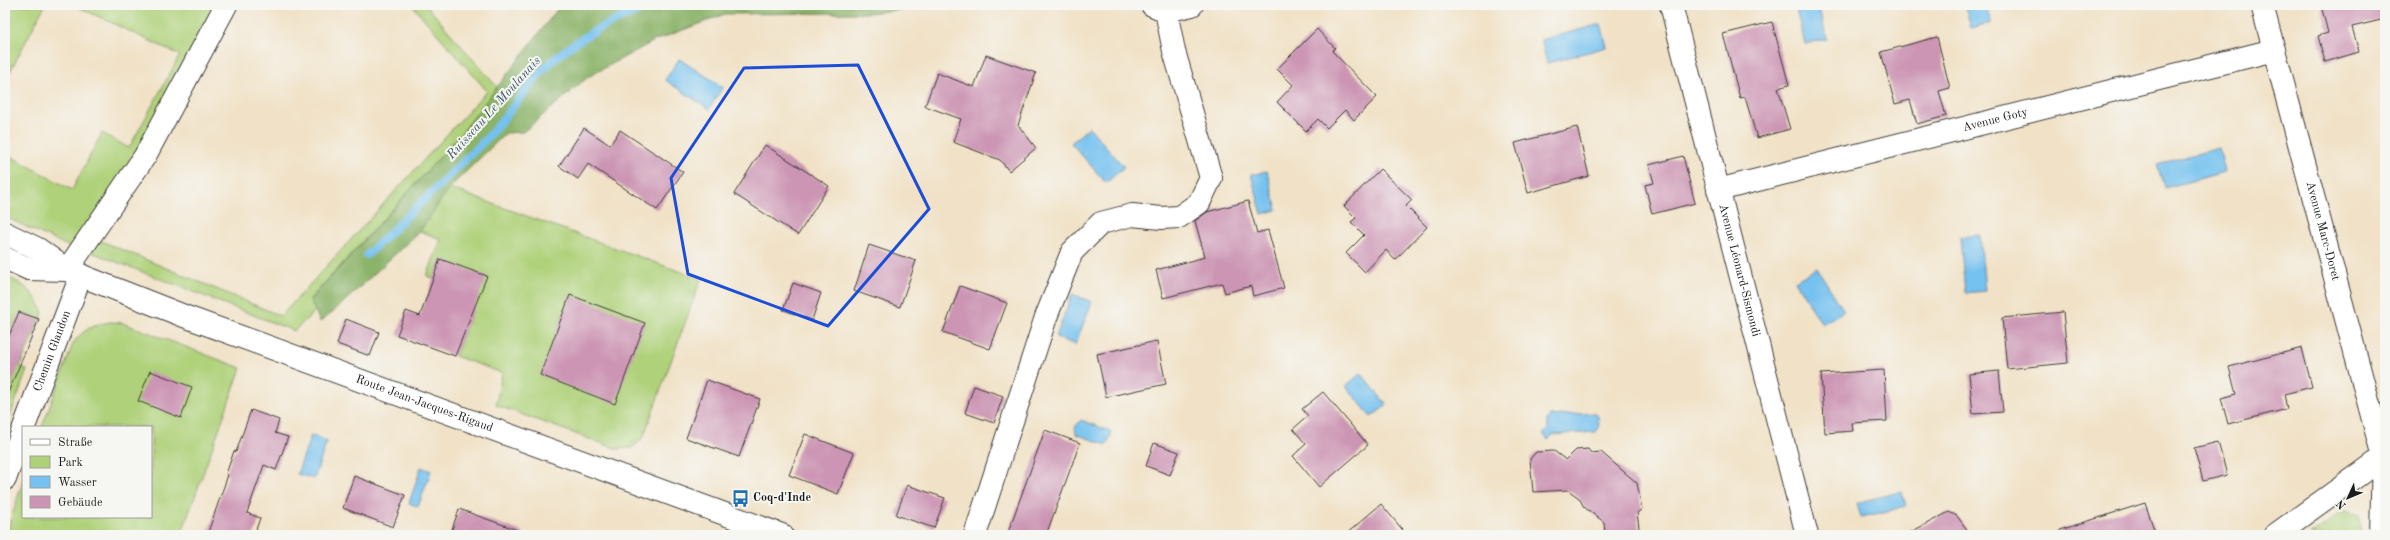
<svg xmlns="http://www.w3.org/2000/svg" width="2390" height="540" font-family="'Old Standard TT',serif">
	<rect width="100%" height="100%" fill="#f6f6f2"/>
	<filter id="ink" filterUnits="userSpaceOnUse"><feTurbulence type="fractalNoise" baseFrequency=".025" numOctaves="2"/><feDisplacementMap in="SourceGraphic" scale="8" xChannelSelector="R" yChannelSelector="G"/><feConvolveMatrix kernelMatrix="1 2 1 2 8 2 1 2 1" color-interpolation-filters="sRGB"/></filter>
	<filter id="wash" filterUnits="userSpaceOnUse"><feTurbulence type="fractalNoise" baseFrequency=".012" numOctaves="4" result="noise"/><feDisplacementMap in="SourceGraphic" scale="16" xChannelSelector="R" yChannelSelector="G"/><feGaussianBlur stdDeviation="0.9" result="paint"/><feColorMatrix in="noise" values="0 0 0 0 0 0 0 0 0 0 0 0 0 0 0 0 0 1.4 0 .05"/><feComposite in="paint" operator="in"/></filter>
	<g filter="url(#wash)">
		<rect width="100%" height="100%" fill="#f1e2c7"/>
		<g fill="#afd179" stroke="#66764a">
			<polygon points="5,5 45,5 5,81"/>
			<polygon points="74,5 217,5 136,157 72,248 5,217 5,153 72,190 102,133 129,148 180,55"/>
			<polygon points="412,5 426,5 497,87 461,134 310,299 315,311 294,331 91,252 99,240 281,316 487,91"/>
			<polygon points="449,188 701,279 643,438 632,448 617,449 496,405 502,373 455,356 478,296 427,276 441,239 420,231"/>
			<path d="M5,276C24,284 36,293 43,313L20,366L27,370L5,430Z"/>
			<path d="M111,322L123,323L241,368L181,535H6L23,480V517H151V427H42L73,344C83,329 93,325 111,322Z"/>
			<polygon points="2345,511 2359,515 2359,535 2310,535"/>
		</g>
		<polygon fill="#8bb369" stroke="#546842" points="565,5 955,5 866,13 725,14 654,41 588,77 523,132 506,133 449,188 420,231 332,313 320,322 310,300 461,134 559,7"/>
		<g fill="#75c1ef" stroke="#486e86">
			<polygon points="1795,5 1818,5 1827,39 1805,44"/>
			<polygon points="1965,5 1986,5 1991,23 1971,28"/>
			<polygon points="1601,24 1607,47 1547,63 1541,40"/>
			<polygon points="679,59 723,87 709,109 665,80"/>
			<polygon points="1089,127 1124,167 1106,183 1071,143"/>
			<polygon points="2219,148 2225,172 2165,188 2158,164"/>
			<polygon points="1267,171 1277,210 1262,214 1251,175"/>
			<polygon points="1980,235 1985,291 1965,293 1960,237"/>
			<polygon points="1817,268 1844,311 1822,324 1795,281"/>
			<polygon points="1072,294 1092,302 1075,345 1056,337"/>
			<polygon points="1361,373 1387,405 1371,417 1346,386"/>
			<polygon points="1594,413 1598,416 1599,428 1596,432 1552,435 1548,440 1543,434 1548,429 1547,420 1550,416"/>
			<polygon points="1081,420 1112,432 1107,445 1076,434 1075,427"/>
			<polygon points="311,435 327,441 314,479 297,474"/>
			<polygon points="421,467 431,471 418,507 409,503"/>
			<polygon points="1902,491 1906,506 1861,518 1857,503"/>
		</g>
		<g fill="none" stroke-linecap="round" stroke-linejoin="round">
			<path stroke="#75c1ef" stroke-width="8" d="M367,255C406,217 446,179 484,141C507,118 524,89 547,66C579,35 615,19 657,5"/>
		</g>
		<g id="blocks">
			<g fill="#cc95b4">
				<polygon points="2321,5 2385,5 2385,19 2352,27 2359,52 2325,62 2318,36 2328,33"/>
				<polygon points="1772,22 1789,85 1778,88 1790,129 1757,138 1745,97 1740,98 1723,34"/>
				<polygon points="1317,29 1335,48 1332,51 1377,97 1354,120 1345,110 1327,128 1318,119 1306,131 1277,102 1293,85 1277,69"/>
				<polygon points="1937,37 1950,88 1939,91 1946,116 1917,124 1910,100 1895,104 1881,52"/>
				<polygon points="986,55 1036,73 1018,125 1036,148 1009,171 1000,160 953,142 961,119 925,106 937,73 974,87"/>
				<polygon points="1577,127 1589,176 1528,193 1515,143"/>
				<polygon points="584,128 610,145 620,130 683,172 657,210 588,164 578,179 559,166"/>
				<polygon points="765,145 829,186 798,235 734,194"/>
				<polygon points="1683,156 1695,203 1652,214 1645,185 1654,183 1649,165"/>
				<polygon points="1380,169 1412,200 1406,206 1427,227 1395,260 1386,250 1365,272 1346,253 1364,235 1351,222 1356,218 1344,206"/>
				<polygon points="1248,201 1257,233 1268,230 1284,288 1253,296 1251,286 1225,293 1222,283 1163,298 1156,270 1205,257 1195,221 1207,212"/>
				<polygon points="869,245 916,261 900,307 854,291"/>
				<polygon points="440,259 487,276 455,356 397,335 406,311 420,316"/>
				<polygon points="793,283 821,293 812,320 783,310"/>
				<polygon points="960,286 1007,303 990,349 943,332"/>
				<polygon points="570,295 645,323 615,404 540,375"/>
				<polygon points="19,312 39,319 5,400 5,345"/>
				<polygon points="2063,312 2068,363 2007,369 2002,318"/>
				<polygon points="346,319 379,332 370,356 337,344"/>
				<polygon points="1157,341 1166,384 1106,397 1097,354"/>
				<polygon points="2302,348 2312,387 2284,394 2287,409 2228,424 2221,398 2236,394 2229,367"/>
				<polygon points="1884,370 1887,421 1852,423 1853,431 1825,433 1821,374"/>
				<polygon points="150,371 192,387 181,418 138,401"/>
				<polygon points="1999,371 2003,412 1973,414 1969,374"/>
				<polygon points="707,380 760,399 739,457 686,438"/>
				<polygon points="974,386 1003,396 994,423 965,413"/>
				<polygon points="1323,392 1368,445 1319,487 1293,456 1306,444 1293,429 1308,416 1302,409"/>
				<polygon points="251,410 279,420 275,433 288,437 276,470 264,465 247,513 260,518 254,535 207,535 228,475 226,474 234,451 236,452"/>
				<polygon points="1045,430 1080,443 1046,535 1007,535"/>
				<polygon points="805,434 854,453 838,494 789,475"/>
				<polygon points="2218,442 2227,475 2203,481 2194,448"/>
				<polygon points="1154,443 1179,452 1170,475 1146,466"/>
				<polygon points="1588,449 1591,453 1601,452 1637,483 1642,509 1637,513 1640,535 1605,535 1604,522 1584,507 1579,498 1568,490 1533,492 1530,459 1536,452 1554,451 1566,460 1576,450"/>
				<polygon points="354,476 405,495 393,527 343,508"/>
				<polygon points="907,485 945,498 934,528 896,515"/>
				<polygon points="2145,503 2156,535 2061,535 2060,530"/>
				<polygon points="1381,504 1407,535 1345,535"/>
				<polygon points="459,509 523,532 522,535 450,535"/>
				<polygon points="1949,512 1957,516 1971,535 1905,535"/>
			</g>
		</g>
	</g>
	<g filter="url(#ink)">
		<use href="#blocks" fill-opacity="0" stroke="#3c3a36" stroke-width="1"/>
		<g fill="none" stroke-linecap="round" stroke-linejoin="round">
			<defs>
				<g id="minor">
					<polyline points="1152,5 1166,11 1192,5"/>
					<path id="s1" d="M1671,5L1807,535"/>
					<path id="s2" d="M2262,5L2383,457L2381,535"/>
					<path id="s3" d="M1718,190L2274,50"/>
					<path id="s4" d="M5,233L38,249L67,270L184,316L782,535"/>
					<polyline points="5,258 29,269 67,270"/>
					<polyline points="67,270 145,156 226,5"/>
					<path id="s5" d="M24,427L81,275"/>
					<polyline points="5,479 23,430"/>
					<polyline points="975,535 1046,317 1072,252 1101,223 1132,215 1161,218 1179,217 1199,203 1211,178 1174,51 1166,11"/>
					<polyline points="2275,535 2385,456"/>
				</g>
			</defs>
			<use href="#minor" stroke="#3c3a36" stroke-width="24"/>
			<use href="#minor" stroke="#fff" stroke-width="22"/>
		</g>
	</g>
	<path fill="none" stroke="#1d4ed8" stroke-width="3" stroke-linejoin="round" d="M858,65L929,209L828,326L688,274L671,178L744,68Z"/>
	<defs>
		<symbol id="bus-bare" viewBox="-9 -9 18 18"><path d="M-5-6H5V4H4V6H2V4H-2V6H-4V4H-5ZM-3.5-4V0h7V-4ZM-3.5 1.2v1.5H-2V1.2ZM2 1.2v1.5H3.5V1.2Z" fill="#1f6fb2" stroke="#f6f6f2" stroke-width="2.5" paint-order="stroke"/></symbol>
	</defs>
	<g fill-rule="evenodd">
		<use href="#bus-bare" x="728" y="486" width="25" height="25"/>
	</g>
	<g text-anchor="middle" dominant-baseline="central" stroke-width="4" stroke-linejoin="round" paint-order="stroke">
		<g font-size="12" fill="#1c1c1c" stroke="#f6f6f2">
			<text stroke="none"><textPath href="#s3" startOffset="286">Avenue Goty</textPath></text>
			<text stroke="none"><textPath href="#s2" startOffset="234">Avenue Marc-Doret</textPath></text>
			<text stroke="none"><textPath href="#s1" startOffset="274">Avenue Léonard-Sismondi</textPath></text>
			<text stroke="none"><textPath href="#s5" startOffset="81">Chemin Glandon</textPath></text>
			<text stroke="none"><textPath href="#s4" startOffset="454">Route Jean-Jacques-Rigaud</textPath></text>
		</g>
		<g font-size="12" font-weight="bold" fill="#1c1c1c" stroke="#f6f6f2" text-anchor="start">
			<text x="753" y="498">Coq-d'Inde</text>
		</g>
		<g font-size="13" font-style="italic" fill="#3b5666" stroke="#f6f6f2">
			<text transform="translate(494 108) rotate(-48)">Ruisseau Le Moulanais</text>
		</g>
	</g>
	<rect width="2390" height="540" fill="none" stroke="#f6f6f2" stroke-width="20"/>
	<rect x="22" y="426" width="130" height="92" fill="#f6f6f2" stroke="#9f9f9c"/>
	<rect x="30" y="439" width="20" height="6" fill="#ffffff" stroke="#9f9f9c"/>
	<text x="58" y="446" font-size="12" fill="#1c1c1c">Straße</text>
	<rect x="30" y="456" width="20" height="12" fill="#afd179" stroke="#9f9f9c"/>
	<text x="58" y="466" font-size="12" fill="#1c1c1c">Park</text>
	<rect x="30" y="476" width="20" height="12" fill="#75c1ef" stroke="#9f9f9c"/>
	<text x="58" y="486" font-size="12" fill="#1c1c1c">Wasser</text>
	<rect x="30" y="496" width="20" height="12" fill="#cc95b4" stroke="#9f9f9c"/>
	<text x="58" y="506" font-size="12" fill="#1c1c1c">Gebäude</text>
	<g transform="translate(2348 498) rotate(226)" stroke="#f6f6f2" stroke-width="3" paint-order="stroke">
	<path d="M0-3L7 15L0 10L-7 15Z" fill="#1c1c1c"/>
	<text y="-6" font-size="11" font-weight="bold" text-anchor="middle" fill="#1c1c1c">N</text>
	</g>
</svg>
